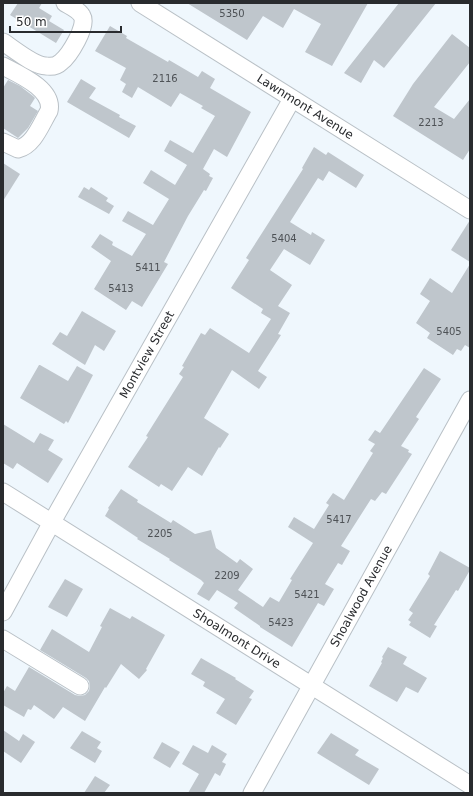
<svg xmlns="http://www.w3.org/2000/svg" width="473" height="796" font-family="'DejaVu Sans',sans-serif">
	<rect width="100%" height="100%" fill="#eff7fd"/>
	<g fill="#bfc6cc">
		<polygon points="18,3 42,3 39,8 52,16 49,21 64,30 56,43 10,15"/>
		<polygon points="187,3 368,3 332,66 305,52 321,24 294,9 283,28 263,16 247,40"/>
		<polygon points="399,3 436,3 384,68 374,60 361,83 344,73"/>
		<polygon points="110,26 127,36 126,38 168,62 169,60 198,77 202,71 215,79 210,88 251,112 227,157 214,149 203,169 210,174 209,176 213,178 206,191 204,190 188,216 164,262 168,264 142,307 132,301 126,310 94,289 111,261 91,247 100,234 113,242 112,245 132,256 146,234 122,221 128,211 153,225 169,199 143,183 151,170 175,185 187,165 164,151 170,140 193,153 215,116 201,108 203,106 180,93 171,107 138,87 132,98 122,92 126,84 120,80 126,68 95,51"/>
		<polygon points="452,34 470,48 470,62 434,107 454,119 470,99 470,149 463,160 393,116 413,84"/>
		<polygon points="81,79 96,88 89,98 120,115 119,117 136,126 129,138 67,102"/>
		<polygon points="8,80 20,86 33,96 35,98 30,106 38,111 28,128 18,138 3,128 3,88"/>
		<polygon points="314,147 326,155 328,152 364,175 356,188 329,171 323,181 318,178 290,222 311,235 312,232 325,240 310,265 284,249 270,270 292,285 278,306 290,313 278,334 281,335 258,371 267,377 259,389 232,370 204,418 229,434 220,448 219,447 202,476 188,467 172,491 161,484 159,487 128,467 148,437 146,436 183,377 179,374 184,367 182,366 201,333 205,335 210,328 249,353 271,319 261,313 263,309 231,288 249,260 246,258 303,169 302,168"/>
		<polygon points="3,163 20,174 3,201"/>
		<polygon points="84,187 89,190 91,187 108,198 106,201 114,206 109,214 78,197"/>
		<polygon points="470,220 470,262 451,250"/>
		<polygon points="470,264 470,348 465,345 461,351 457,349 453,355 427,338 430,333 416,323 430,301 420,294 430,278 452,293"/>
		<polygon points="82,311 116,331 104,351 95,345 85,365 52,344 60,332 67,336"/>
		<polygon points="39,365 40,365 68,381 77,366 93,375 68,423 66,421 64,424 20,398"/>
		<polygon points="424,368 441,379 416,417 419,419 401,446 409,450 408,452 412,454 386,494 382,492 375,501 371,499 341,546 350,551 342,565 338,563 325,584 334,589 324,606 318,603 292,647 260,627 260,626 234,608 238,603 217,590 209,601 197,594 204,583 201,580 169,560 170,559 137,539 138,538 105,516 109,509 108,508 121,489 138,500 137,502 171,523 173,520 195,534 211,530 216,548 237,563 240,559 253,569 238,590 263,607 270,597 279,602 292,580 290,579 313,543 288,527 294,517 314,529 329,505 326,503 333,493 344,500 373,453 370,451 375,444 368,440 375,430 380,433"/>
		<polygon points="3,424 34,443 40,433 54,440 48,450 63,459 48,483 17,463 13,469 3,463"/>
		<polygon points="440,551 470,568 470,570 458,591 456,590 434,625 437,626 430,638 409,625 411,622 408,620 413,613 409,610 430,576 428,574"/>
		<polygon points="65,579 83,589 67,617 48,607"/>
		<polygon points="110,608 130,619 132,616 165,635 146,669 147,670 139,679 121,664 106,688 105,687 85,721 63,707 54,719 34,705 31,710 28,709 24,717 3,705 3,693 7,686 15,691 29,667 75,695 80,696 85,695 89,691 90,686 89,681 86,678 40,650 52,629 89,652 102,627 100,626"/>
		<polygon points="388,647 407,657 403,664 427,678 418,693 406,687 397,702 369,686 382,663 381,662 383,658 382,657"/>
		<polygon points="201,658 236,678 235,679 254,691 249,698 252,699 236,725 216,713 225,699 203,686 205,682 191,674"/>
		<polygon points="3,730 19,741 23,734 35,742 21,763 3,751"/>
		<polygon points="82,731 101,742 97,748 102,751 95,763 70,748"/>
		<polygon points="331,733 359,750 355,755 379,769 369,785 317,753"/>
		<polygon points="162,742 180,752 170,768 153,758"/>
		<polygon points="193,745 208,753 212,745 227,754 222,762 226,764 220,776 215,773 204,793 188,793 199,774 182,764"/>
		<polygon points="95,776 110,785 104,793 84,793"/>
	</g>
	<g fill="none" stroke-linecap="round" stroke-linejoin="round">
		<defs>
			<g id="minor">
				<path id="s1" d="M140,3L470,210"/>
				<path d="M3,42C14,49 34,66 46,66C52,67 57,66 61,62C69,56 88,26 82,16C79,10 70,6 65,3"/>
				<path d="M3,66C18,74 54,89 49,111C41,124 34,145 18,149L3,142"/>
				<path id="s2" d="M3,492L470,785"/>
				<path id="s3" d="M3,612L52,522L292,99"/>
				<polyline points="3,639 80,686"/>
				<path id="s4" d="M252,793L470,400"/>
			</g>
		</defs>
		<use href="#minor" stroke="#b9c0c6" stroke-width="19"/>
		<use href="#minor" stroke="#fff" stroke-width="17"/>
	</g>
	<g text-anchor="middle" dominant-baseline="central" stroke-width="4" stroke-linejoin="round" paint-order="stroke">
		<g font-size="10" fill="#4e5256">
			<text x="232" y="13">5350</text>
			<text x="165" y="78">2116</text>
			<text x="431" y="122">2213</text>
			<text x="284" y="238">5404</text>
			<text x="148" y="267">5411</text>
			<text x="121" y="288">5413</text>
			<text x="449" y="331">5405</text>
			<text x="339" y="519">5417</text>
			<text x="160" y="533">2205</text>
			<text x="227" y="575">2209</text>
			<text x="307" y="594">5421</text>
			<text x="281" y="622">5423</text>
		</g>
		<g font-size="12" fill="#292b2e" stroke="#fff">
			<text stroke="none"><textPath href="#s1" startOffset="195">Lawnmont Avenue</textPath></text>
			<text stroke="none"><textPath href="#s3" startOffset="295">Montview Street</textPath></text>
			<text stroke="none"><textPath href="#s4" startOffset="225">Shoalwood Avenue</textPath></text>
			<text stroke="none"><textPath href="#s2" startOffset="276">Shoalmont Drive</textPath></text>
		</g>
	</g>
	<rect width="473" height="796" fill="none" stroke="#292b2e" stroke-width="8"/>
	<path d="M10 26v6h111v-6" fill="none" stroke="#292b2e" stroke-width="2"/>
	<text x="16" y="26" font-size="12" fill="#292b2e" stroke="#ffffff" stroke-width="3" paint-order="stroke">50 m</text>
</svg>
